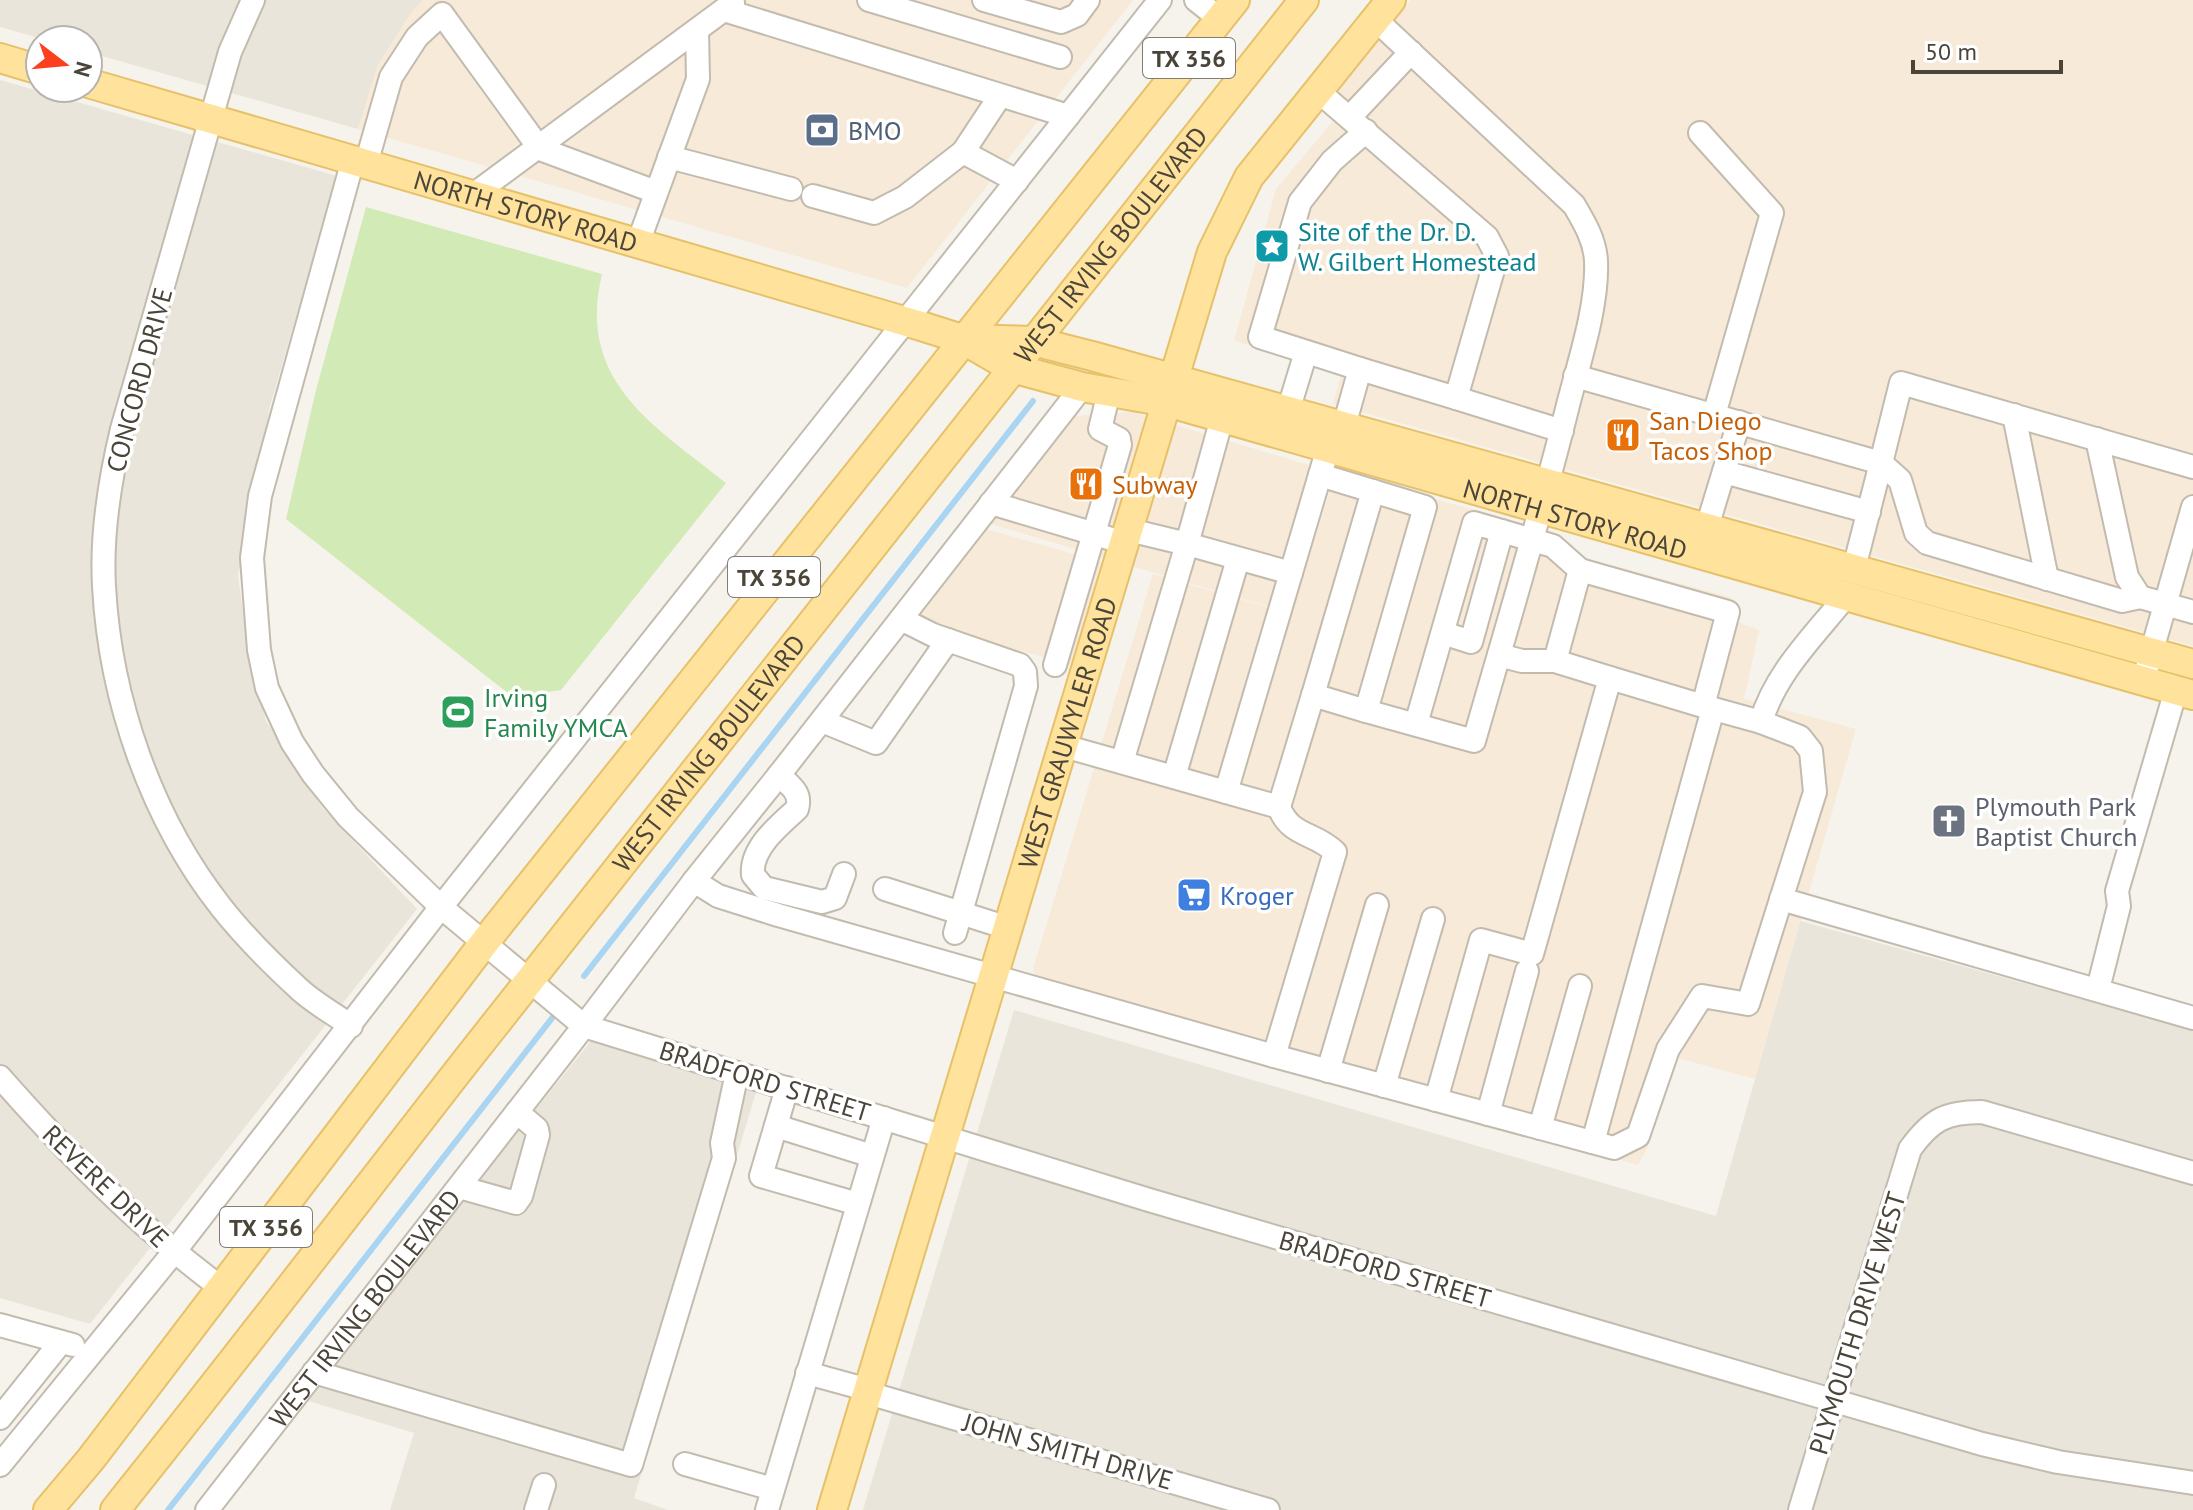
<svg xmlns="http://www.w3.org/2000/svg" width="2193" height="1510" font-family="'PT Sans',sans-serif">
	<rect width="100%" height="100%" fill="#f6f3ec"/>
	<g fill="#eae5da">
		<polygon points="0,0 423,0 411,13 378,65 358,129 88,52 88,40 46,40 0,27"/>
		<polygon points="0,80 337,176 270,406 238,576 247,642 266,721 322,807 417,909 90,1324 0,1298"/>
		<polygon points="1800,921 2193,1030 2193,1510 863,1510 1014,1010 1716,1216"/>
		<polygon points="591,1041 756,1092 634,1498 668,1510 390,1510 414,1433 302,1399"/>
	</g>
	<g fill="#f7ead8">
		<polygon points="423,0 1133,0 907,288 358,129 378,65 411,13"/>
		<polygon points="1411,0 2193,0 2193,646 1333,404 1342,371 1234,341 1276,189 1334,120 1322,108"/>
		<polygon points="1132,412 1312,466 1273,608 991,524 1074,416"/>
		<polygon points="1336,472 1554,532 1585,558 1730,597 1738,610 1737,622 1759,630 1744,699 1856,729 1755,1079 1674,1057 1648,1147 1638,1165 1047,996 1037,981 1033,969 1153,574 1291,614"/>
		<polygon points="986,529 1101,562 1072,665 914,621"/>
	</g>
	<path fill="#d2eab5" d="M366,207L602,274C576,381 653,425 726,483L561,690L513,697L286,519L316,390Z"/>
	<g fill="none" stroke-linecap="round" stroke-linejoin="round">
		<g stroke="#a9d4f2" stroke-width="6">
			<polyline points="584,976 1033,401"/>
			<polyline points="168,1510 553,1017"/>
		</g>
		<defs>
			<g id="minor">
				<path d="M253,0L230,52L122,429C110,479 101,534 104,586C110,699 151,818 221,907C243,935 270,962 297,987C312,1002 333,1013 351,1026"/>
				<polyline points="869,0 1060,57"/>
				<polyline points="984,0 1061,22 1077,15 1088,0"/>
				<polyline points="1196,0 1220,19"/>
				<polyline points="724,10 1068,116"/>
				<polyline points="1318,91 1487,237 1497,256 1456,398 1562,431"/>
				<polyline points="1000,96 963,152 1017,181"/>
				<polyline points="1350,117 1411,52"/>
				<polyline points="1700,133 1772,213 1714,415"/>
				<polyline points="669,157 791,189"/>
				<polyline points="353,160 260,496 252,558 259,650 267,688 292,742 313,774 348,817 441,907 584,1026 1149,1200 1982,1444 2058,1462 2193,1483"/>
				<polyline points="366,164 391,77 417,37 442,14 540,149 656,192"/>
				<polyline points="473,195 733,3"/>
				<polyline points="813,196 874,213 905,197 963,152"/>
				<polyline points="638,243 698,79 697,30"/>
				<polyline points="1360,369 1260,337 1300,202 1332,161 1366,131"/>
				<polyline points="1575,376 1881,463 1854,568"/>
				<polyline points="1288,411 1306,352"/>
				<polyline points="2014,415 2047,579"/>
				<polyline points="1344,426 1360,369 1456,398"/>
				<polyline points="2097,439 2127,577 2140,597 2193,612"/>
				<polyline points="1724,472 1869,512"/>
				<polyline points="991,503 1125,543"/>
				<polyline points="1707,527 1739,422"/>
				<polyline points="1129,530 1187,544 1222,418"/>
				<polyline points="2140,597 2122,601 1927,543 1916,533 1900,480 1881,463 1901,383 2193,467"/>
				<polyline points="901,619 933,635 1020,665 1025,672 1026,686 955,933"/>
				<polyline points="1443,633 1471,642 1502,531"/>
				<polyline points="1499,655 1522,661 1555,661"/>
				<polyline points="1055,665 1120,445 1119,439 1100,429 1109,392"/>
				<polyline points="2147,668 2193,507"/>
				<polyline points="1610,678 1703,706"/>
				<polyline points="1313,695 1373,491"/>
				<path d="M1366,711L1474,741C1506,629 1540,518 1568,405C1579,362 1598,306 1596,261C1595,240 1584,222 1574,205L1375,19"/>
				<polyline points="822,721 876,743 948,640"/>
				<polyline points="1416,724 1474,523 1553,546 1580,570"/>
				<polyline points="1064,746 1226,792"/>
				<polyline points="1122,762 1187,544 1291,573"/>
				<path d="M779,775C790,786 802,792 797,809C779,825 750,849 753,875L764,888L822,902L835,898L844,874"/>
				<polyline points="1174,777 1238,559"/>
				<polyline points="1279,807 1313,695 1366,711 1425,507 1320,475"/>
				<path d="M694,881L718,896L778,915L1274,1056L1614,1148L1638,1136L1668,1049L1702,996L1748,1004L1815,792L1811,751L1800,737L1761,722C1775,673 1815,635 1846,596"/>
				<polyline points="885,889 1008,928"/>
				<polyline points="1781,899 2193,1018"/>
				<polyline points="2098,989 2119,906 2117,891 2176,690"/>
				<path d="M1274,1056L1335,852C1315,832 1290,837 1279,807L1226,792L1328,448"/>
				<polyline points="1328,1071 1377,905"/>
				<path d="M0,1077C67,1153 138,1226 220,1287"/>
				<polyline points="1384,1086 1433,919"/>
				<polyline points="787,1088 761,1176 858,1204"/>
				<polyline points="1436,1100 1481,940 1532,954 1610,678 1555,661 1580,570 1728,612 1703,706 1761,722"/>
				<polyline points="1488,1114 1527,971"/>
				<polyline points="776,1126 872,1156"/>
				<polyline points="1540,1128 1580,986"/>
				<polyline points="1593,1142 1713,709"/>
				<polyline points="459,1187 516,1203 521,1196 538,1135 537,1129 517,1112"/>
				<polyline points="0,1325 73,1345"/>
				<polyline points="314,1372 631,1465 724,1158 722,1143 737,1073"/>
				<polyline points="807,1373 869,1390"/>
				<polyline points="868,1393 1268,1510"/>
				<polyline points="0,1418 61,1342"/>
				<polyline points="685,1464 773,1489"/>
				<polyline points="0,1465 174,1252 441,907 1160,0"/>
				<path id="s1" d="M207,1510L584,1026L694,881L779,775L1082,387"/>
				<polyline points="536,1510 544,1485"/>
				<polyline points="767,1510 884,1118"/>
				<path d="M1800,1510L1910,1149C1931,1120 1945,1112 1982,1112L2193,1173"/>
			</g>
			<g id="major">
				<polyline points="0,58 40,70"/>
				<path id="s2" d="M88,83L921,326L962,339L1012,368L1082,387L1167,402L2193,695"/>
				<polyline points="967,339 1033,341 1092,356 2193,664"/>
				<polyline points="48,1510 91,1459 484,943 1235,0"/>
				<path id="s3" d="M115,1510C234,1362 349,1211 466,1061C744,706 1024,353 1304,0"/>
				<path id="s4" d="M832,1510L1212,252L1249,177L1391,0"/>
			</g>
		</defs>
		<use href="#minor" stroke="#c2bbae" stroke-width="26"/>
		<use href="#major" stroke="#e6c16a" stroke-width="32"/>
		<use href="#minor" stroke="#fff" stroke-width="22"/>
		<use href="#major" stroke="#ffe39c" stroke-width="28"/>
	</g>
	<defs>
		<symbol id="bank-square" viewBox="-11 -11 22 22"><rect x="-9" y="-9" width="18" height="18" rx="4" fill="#5c6f8a" stroke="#fff"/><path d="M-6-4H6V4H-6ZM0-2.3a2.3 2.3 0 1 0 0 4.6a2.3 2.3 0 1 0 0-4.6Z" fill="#fff"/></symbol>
		<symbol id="sight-square" viewBox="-11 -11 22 22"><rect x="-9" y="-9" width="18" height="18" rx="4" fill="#0f9aa8" stroke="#fff"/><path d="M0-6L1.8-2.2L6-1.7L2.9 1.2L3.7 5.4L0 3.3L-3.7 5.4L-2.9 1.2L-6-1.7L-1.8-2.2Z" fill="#fff"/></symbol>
		<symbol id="restaurant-square" viewBox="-11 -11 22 22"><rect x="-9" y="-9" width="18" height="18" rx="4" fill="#e8710a" stroke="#fff"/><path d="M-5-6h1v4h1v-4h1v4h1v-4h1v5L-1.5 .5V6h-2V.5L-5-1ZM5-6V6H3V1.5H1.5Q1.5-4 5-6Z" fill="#fff"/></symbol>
		<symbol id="stadium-square" viewBox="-11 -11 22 22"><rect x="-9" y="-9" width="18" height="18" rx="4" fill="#2e9e5b" stroke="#fff"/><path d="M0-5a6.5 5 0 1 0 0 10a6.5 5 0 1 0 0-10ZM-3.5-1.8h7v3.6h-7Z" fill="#fff"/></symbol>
		<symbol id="church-square" viewBox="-11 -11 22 22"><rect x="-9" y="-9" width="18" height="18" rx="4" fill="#6b7280" stroke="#fff"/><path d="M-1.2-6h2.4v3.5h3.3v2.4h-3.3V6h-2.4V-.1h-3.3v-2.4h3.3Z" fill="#fff"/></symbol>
		<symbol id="supermarket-square" viewBox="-11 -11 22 22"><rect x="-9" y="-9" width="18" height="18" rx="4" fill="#3f7fe0" stroke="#fff"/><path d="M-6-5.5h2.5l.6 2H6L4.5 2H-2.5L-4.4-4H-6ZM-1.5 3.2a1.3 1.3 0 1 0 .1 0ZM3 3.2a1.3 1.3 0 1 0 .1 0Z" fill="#fff"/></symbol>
	</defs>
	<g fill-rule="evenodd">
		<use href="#bank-square" x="802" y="110" width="40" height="40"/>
		<use href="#sight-square" x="1252" y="226" width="40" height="40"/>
		<use href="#restaurant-square" x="1603" y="415" width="40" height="40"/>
		<use href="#restaurant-square" x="1066" y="464" width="40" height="40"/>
		<use href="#stadium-square" x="438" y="692" width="40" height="40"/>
		<use href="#church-square" x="1929" y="801" width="40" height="40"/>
		<use href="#supermarket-square" x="1174" y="875" width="40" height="40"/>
	</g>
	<g text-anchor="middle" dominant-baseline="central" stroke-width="7" stroke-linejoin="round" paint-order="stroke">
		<g fill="#fff" stroke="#817c74" stroke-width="2">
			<rect x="1143" y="38" width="92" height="40" rx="6"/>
			<rect x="728" y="557" width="92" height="40" rx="6"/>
			<rect x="220" y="1207" width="92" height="40" rx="6"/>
		</g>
		<g font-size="24" font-weight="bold" fill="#4b4439">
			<text x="1189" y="58">TX 356</text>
			<text x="774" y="577">TX 356</text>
			<text x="266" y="1227">TX 356</text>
		</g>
		<g font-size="26" fill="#4e5e75" stroke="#fff" text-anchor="start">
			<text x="848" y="130">BMO</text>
		</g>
		<g font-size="26" fill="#4b4439" stroke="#fff">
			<text stroke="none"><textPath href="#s2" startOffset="456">NORTH STORY ROAD</textPath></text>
			<text stroke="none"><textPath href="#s3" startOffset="1610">WEST IRVING BOULEVARD</textPath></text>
			<text transform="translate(139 380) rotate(-75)">CONCORD DRIVE</text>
			<text stroke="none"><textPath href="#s2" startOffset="1552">NORTH STORY ROAD</textPath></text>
			<text stroke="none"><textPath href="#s4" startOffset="812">WEST GRAUWYLER ROAD</textPath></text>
			<text stroke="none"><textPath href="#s3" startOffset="962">WEST IRVING BOULEVARD</textPath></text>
			<text transform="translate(765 1081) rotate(17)">BRADFORD STREET</text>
			<text transform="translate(106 1186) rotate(44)">REVERE DRIVE</text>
			<text transform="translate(1385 1269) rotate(16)">BRADFORD STREET</text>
			<text stroke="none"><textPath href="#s1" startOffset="256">WEST IRVING BOULEVARD</textPath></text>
			<text transform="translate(1857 1323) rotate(-73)">PLYMOUTH DRIVE WEST</text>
			<text transform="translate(1068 1451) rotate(16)">JOHN SMITH DRIVE</text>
		</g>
		<g font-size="26" fill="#0d838f" stroke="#fff" text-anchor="start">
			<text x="1298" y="231">Site of the Dr. D.<tspan x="1298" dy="30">W. Gilbert Homestead</tspan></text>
		</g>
		<g font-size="26" fill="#c56008" stroke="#fff" text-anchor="start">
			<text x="1649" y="420">San Diego<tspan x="1649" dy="30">Tacos Shop</tspan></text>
			<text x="1112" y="484">Subway</text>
		</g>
		<g font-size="26" fill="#27864d" stroke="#fff" text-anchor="start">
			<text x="484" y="697">Irving<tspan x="484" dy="30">Family YMCA</tspan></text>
		</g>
		<g font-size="26" fill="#5b616d" stroke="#fff" text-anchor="start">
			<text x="1975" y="806">Plymouth Park<tspan x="1975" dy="30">Baptist Church</tspan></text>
		</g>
		<g font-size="26" fill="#366cbe" stroke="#fff" text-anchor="start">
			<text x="1220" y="895">Kroger</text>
		</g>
	</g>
	<g transform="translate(64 64) rotate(106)"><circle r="38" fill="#ffffff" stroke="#b7b4b0" stroke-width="2"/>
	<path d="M0-6L14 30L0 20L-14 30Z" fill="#fc3f1d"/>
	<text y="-12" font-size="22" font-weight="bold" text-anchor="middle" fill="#4b4439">N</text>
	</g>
	<path d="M1913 60v12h148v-12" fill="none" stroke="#4b4439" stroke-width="4"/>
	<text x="1925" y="60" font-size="24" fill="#4b4439" stroke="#ffffff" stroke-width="6" paint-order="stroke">50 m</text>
</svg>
